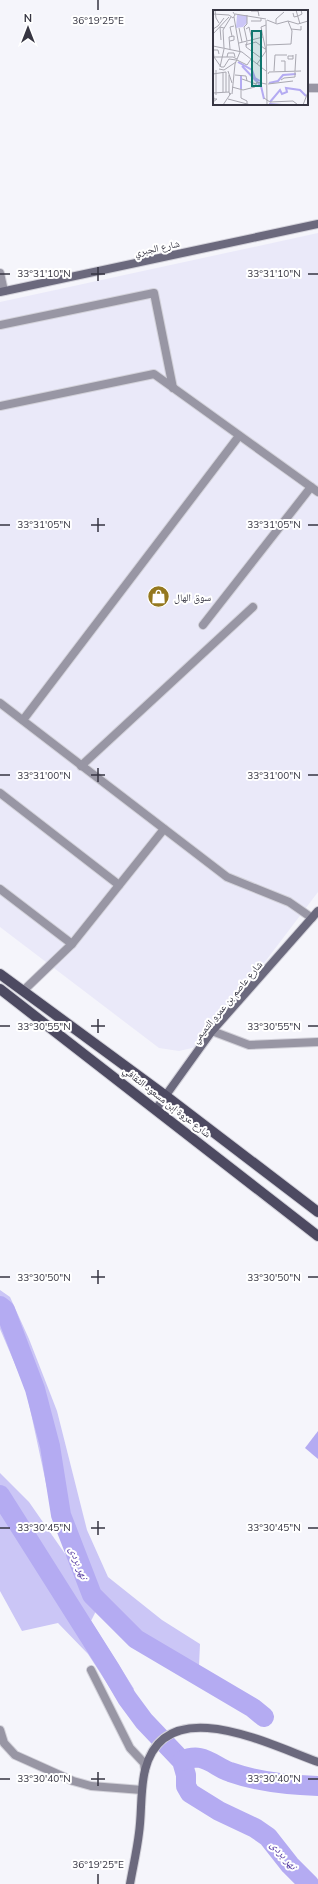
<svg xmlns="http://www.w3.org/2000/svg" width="318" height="1884" font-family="Mulish,'Noto Naskh Arabic',sans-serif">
	<rect width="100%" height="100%" fill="#f5f5fb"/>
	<polygon fill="#eae9f9" points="318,233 318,892 201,1046 179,1051 159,1048 0,927 0,302"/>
	<polygon fill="#cbc6f6" points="0,1290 10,1297 29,1339 57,1411 87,1530 108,1577 162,1620 200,1644 199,1666 147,1639 102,1599 91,1621 134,1689 119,1702 88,1654 58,1623 22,1631 0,1591 0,1473 29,1502 70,1561 53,1516 26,1390 0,1329"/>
	<polygon fill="#b4abf2" points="318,1431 318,1459 305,1448"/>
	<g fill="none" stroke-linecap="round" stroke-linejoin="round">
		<g stroke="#b4abf2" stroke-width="20">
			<polyline points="0,1306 5,1310 35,1389 50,1446 61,1515 92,1595 136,1639 253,1708 264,1717"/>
			<polyline points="0,1495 110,1669 127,1698 144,1721 182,1761 186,1775 186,1786 190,1793 219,1811 255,1828 268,1837 290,1865 309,1884"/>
			<path d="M182,1761C188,1758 194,1757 200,1758C211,1760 220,1769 230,1772C258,1782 289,1785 318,1786"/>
		</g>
		<defs>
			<g id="street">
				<polyline points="307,88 318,88"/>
				<polyline points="0,273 4,291"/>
				<polyline points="0,325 154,293 173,388"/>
				<polyline points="0,406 154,374 318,492"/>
				<polyline points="203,625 311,487"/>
				<polyline points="0,703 227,877 289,902 312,918"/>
				<polyline points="23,720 239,436"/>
				<polyline points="81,766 253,607"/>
				<polyline points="0,793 119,885"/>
				<polyline points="0,889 72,944"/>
				<polyline points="23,991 72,944 164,829"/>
				<polyline points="212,1031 249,1045 318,1042"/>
				<polyline points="91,1670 130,1748 144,1763 145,1770"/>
				<polyline points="0,1730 4,1743 15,1755 73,1781 91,1786 142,1790"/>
			</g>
			<g id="secondary">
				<polyline points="0,292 318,224"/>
				<polyline points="156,1109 212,1031 318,911"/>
				<path d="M130,1884C133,1867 137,1850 139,1833C142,1812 140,1791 145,1770C165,1690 270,1745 318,1762"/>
			</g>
			<g id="primary">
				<polyline points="0,974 166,1096 318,1212"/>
				<polyline points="0,989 318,1236"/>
			</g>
		</defs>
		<use href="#street" stroke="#d3d2da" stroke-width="10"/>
		<use href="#secondary" stroke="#d3d2da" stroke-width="10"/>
		<use href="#primary" stroke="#d3d2da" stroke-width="12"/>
		<use href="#street" stroke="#9896a4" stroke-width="8"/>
		<use href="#secondary" stroke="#6b697d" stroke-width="8"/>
		<use href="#primary" stroke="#4d4a61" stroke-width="10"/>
	</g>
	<path fill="none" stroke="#363542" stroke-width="1.5" d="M98,0V10M98,267V281M0,274H10M91,274H105M308,274H318M98,518V532M0,525H10M91,525H105M308,525H318M98,768V782M0,775H10M91,775H105M308,775H318M98,1019V1033M0,1026H10M91,1026H105M308,1026H318M98,1270V1284M0,1277H10M91,1277H105M308,1277H318M98,1521V1535M0,1528H10M91,1528H105M308,1528H318M98,1772V1786M0,1779H10M91,1779H105M308,1779H318M98,1874V1884"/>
	<defs>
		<symbol id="shop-disc" viewBox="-11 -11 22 22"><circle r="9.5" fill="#94781f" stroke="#fff"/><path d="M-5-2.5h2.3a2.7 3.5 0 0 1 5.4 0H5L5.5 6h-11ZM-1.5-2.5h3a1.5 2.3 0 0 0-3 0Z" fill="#fff"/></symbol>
	</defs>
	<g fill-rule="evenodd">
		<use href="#shop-disc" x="146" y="584" width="25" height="25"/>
	</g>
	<g text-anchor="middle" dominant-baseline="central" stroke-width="4" stroke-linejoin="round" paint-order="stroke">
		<g font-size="10" fill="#363542" stroke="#fff">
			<text transform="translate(157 248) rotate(-12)">شارع الجبري</text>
			<text transform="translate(227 1002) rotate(-50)">شارع عاصم بن عمرو التميمي</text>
			<text transform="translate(167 1102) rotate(38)">شارع عروة إبن مسعود الثقافي</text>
		</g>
		<g font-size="10" fill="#363542" stroke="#fff" text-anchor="start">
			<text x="174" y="597">سوق الهال</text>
		</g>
		<g font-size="11" font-style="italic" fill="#553ba1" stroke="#fff">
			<text transform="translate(79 1563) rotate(69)">نهر بردى</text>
			<text transform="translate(284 1855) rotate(49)">نهر بردى</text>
		</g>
	</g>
	<g transform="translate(213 10)">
		<rect width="95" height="95" fill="#f5f5fb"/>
		<path d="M24,5H34V13L30,17L23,18Z" fill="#cbc6f6"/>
		<path fill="none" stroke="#b4abf2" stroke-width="2" d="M25,52L39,60L42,68L47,71M29,56L48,76L51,89M56,73L65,71L70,65L83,64M28,79V66M57,92L67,80L69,84L74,82L73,78L87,80L93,86M56,94L69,95"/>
		<path fill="none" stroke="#a9a8b1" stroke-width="1" d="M2,0L3,8L6,13M83,0L87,14M38,1H45L46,6M80,3L81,7L85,6L89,4L88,0M0,4L16,5L20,8L22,5L20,2M22,4L53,9M53,10L54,95M54,10L64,14L75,11L85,14L95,11M38,11H48V8M63,13V9L71,2M26,18L29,32M0,19L5,16L11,8M33,19L36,17L39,30M78,19L88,20V16M0,24L16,7M19,26L17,17L21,16M50,27L48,17L53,15M8,30L7,17L11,18M17,31L21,30V26L16,27L17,39M34,31L31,17L34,14V5M34,32L33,37L48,48M26,33L50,27L53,41L44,54M32,35L43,32L52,39M54,35L78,34L79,21L75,11M0,36L29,42L53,61M11,38L10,20L18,7M6,44L5,40H0L1,47L8,57H11L16,49L23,50M80,45V49H75V46H80M0,47H20L24,49M14,47L15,43H21L22,47M24,50L34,55L38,49M68,51H72V61M7,57L11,39M6,59L11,60L23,52M15,61L19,73M61,61L62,45H74M82,61L83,44M10,63V82M0,64L13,62V82M55,64L56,62L88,61M16,65V82M22,65L33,66L34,71M29,69L43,74M68,70L71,68L82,67V62M55,74L80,71M19,77L30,80L42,77L44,72L53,74M28,80V88L34,91V94M0,83L16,82L17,85M19,84L22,54L27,42L21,7M3,85V60M51,88L57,92L80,91L85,95M15,89L38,95M0,92L4,89H1L0,83M10,95L18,83M90,95L95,82"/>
		<path fill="#0f766e" fill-opacity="0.15" stroke="#0f766e" stroke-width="2" d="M39,21H48V76H39Z"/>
		<rect width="95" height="95" fill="none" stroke="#363542" stroke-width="2"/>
	</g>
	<g font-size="10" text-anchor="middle" fill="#363542" stroke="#fff" stroke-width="4" stroke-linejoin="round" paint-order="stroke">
		<text x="98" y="24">36°19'25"E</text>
		<text x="44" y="277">33°31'10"N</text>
		<text x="274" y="277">33°31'10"N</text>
		<text x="44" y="528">33°31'05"N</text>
		<text x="274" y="528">33°31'05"N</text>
		<text x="44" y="779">33°31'00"N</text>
		<text x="274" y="779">33°31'00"N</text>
		<text x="44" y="1030">33°30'55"N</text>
		<text x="274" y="1030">33°30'55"N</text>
		<text x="44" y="1281">33°30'50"N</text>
		<text x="274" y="1281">33°30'50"N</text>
		<text x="44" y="1531">33°30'45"N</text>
		<text x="274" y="1531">33°30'45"N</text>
		<text x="44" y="1782">33°30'40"N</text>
		<text x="274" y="1782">33°30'40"N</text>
		<text x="98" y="1868">36°19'25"E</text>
	</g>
	<g transform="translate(28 28)" stroke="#ffffff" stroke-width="3" paint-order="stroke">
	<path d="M0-3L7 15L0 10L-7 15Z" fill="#363542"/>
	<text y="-6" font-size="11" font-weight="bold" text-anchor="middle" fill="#363542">N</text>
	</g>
</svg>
